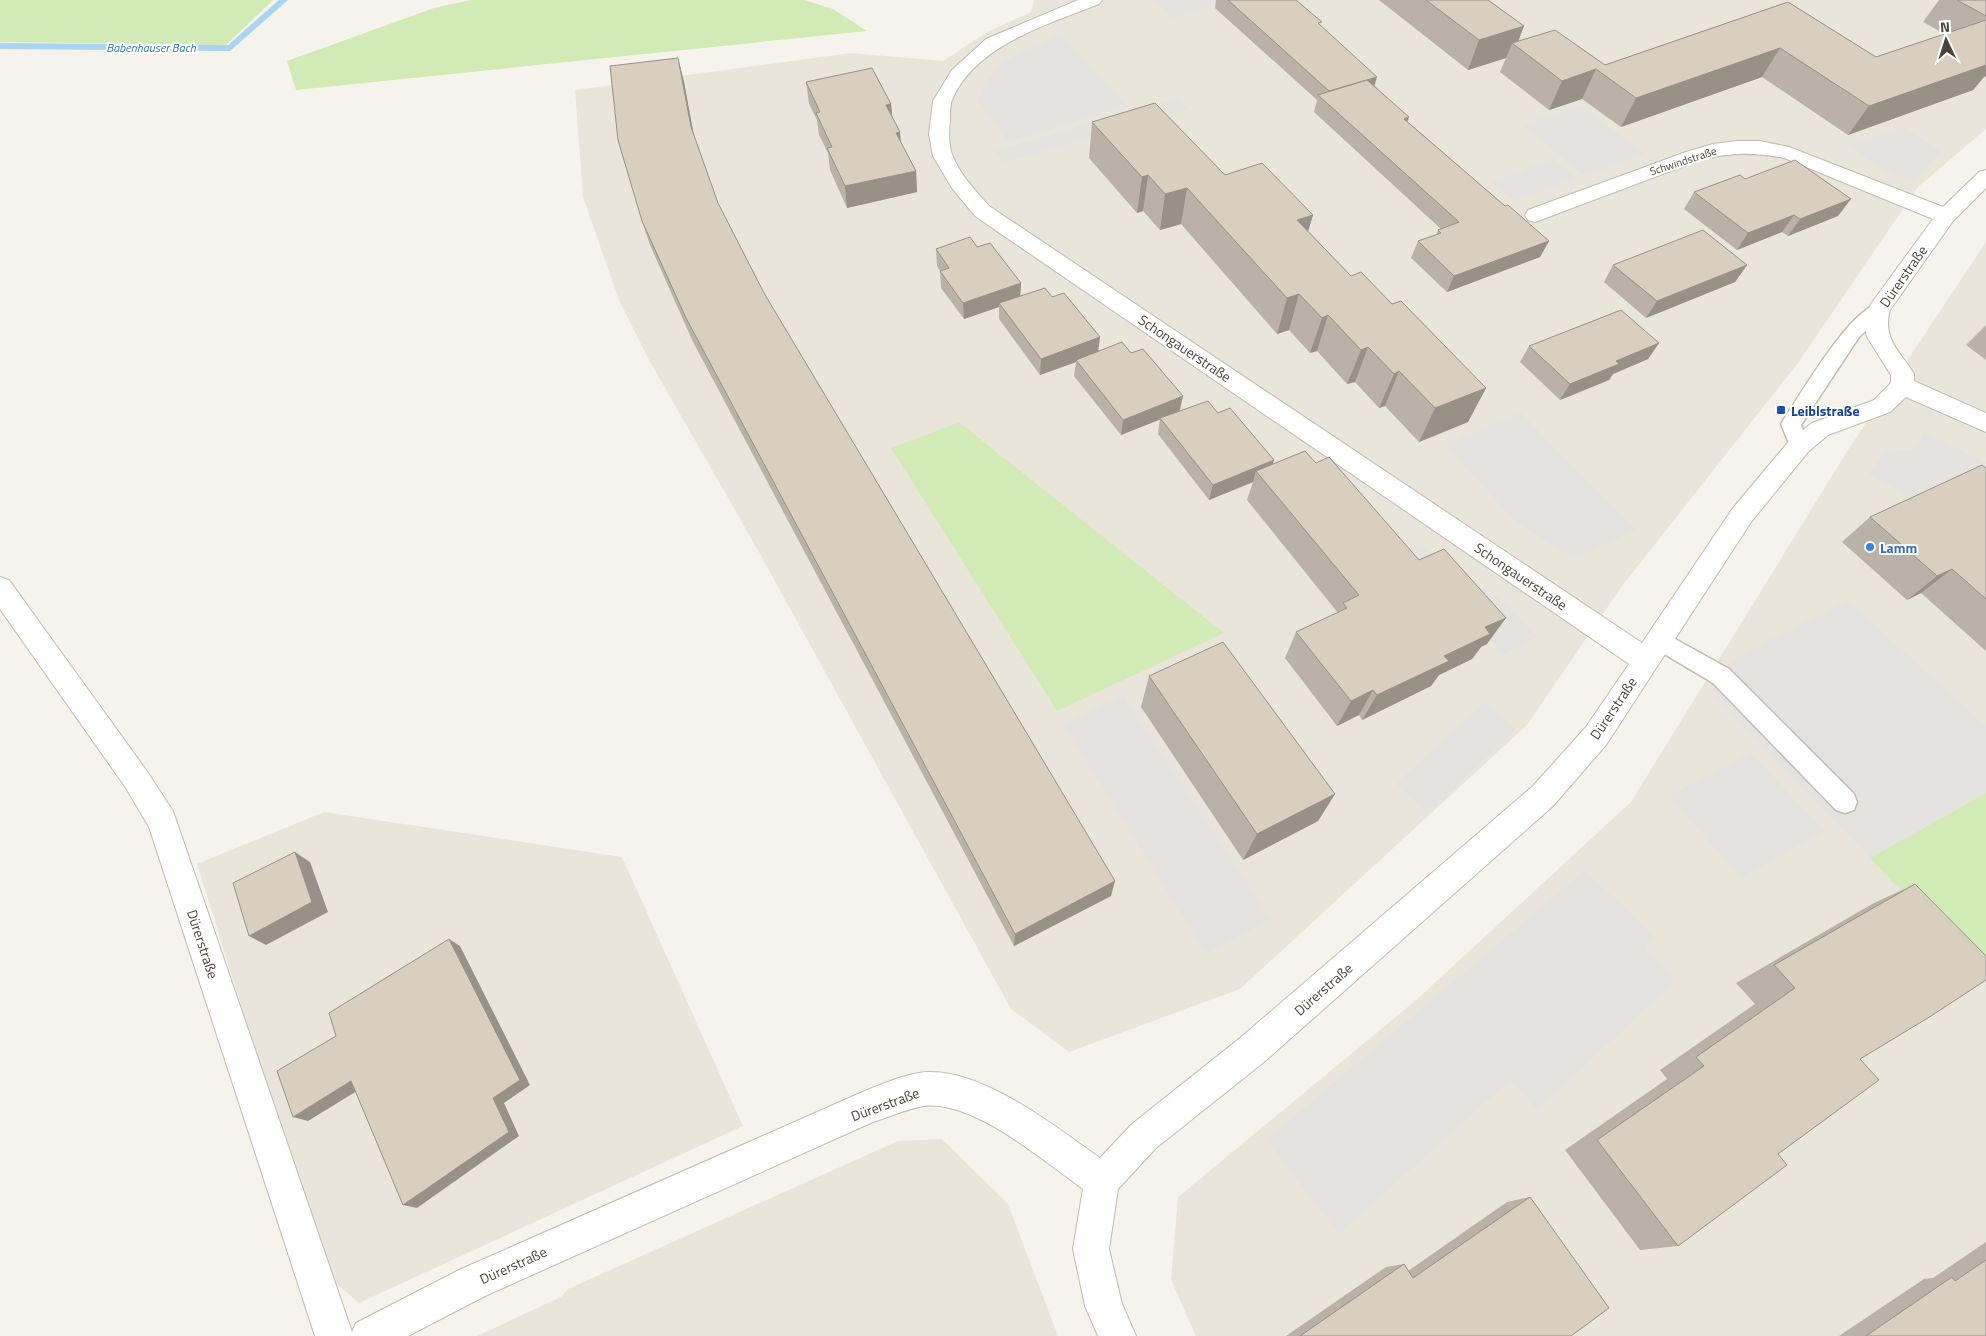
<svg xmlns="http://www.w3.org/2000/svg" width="1986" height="1336" font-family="'Titillium Web',sans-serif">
	<rect width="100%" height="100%" fill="#f6f3ec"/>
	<g fill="#eae5da">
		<polygon points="1034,0 1986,0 1986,129 1918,187 1798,363 1622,586 1527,725 1240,989 1069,1052 1011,1009 755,545 649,360 619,300 583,197 575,90 851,53 943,61 987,32 1031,12"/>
		<polygon points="1986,242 1986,1336 1196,1336 1171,1280 1178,1197 1415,1001 1631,802 1846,453"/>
		<polygon points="324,812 622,857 743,1126 359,1303 325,1274 197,864"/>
		<polygon points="942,1139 1008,1204 1058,1336 477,1336 561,1297 568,1289 898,1141"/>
	</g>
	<g fill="#d2eab5">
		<polygon points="0,0 273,0 226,45 0,42"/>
		<polygon points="471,0 804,0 833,9 867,31 296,90 287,61 434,8"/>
		<polygon points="960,422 960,423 1224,633 1057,711 891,448"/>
		<polygon points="1986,793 1986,978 1870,858"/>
	</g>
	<g fill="#e5e3e0">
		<polygon points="1153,0 1232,0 1173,18"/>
		<polygon points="1060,35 1128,106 1008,142 978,101 984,84 1000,64 1023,51"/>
		<polygon points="1177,98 1188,109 1003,163 994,151"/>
		<polygon points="1581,105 1645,154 1585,176 1522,125"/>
		<polygon points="1904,127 1941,152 1913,182 1879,167 1849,146"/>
		<polygon points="1553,159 1577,178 1514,201 1491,182"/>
		<polygon points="1521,413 1636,530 1573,558 1516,522 1444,444"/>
		<polygon points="1924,433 1986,463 1986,516 1922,503 1869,475 1885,451 1914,450"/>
		<polygon points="1419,544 1506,603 1537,637 1502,655 1430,574 1329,585"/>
		<polygon points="1848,601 1986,726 1986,793 1870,858 1710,692 1737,657"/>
		<polygon points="1123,696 1271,919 1206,954 1063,724"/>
		<polygon points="1484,703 1516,729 1428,813 1396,784"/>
		<polygon points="1751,753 1825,831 1741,878 1669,796"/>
		<polygon points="1585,870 1655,937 1644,948 1677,980 1537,1110 1510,1080 1339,1234 1266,1140"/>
	</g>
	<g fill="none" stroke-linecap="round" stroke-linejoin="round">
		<polygon fill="#a9d4f2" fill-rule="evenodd" points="279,0 288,0 230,51 0,49 0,43 228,45"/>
		<defs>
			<g id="lane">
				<path d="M1879,303L1885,305L1888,309L1885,313L1859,337L1801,425L1809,446L1806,451L1799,453L1792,451L1781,424L1784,419C1803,391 1848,312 1879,303Z"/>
				<polygon points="1659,630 1729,669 1854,794 1857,802 1854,810 1845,813 1836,810 1713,683 1651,646 1648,639 1651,632"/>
			</g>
			<path id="street" d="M1078,0H1102L1099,4C1049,24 975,45 952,100C950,105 950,113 950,119C949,131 948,145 953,157C961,176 976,191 989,206L1642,643L1733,508L1790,440L1812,423L1874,400L1891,383V375L1867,337L1864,324L1871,304L1933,219L1784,158C1755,152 1729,152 1700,160L1535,222L1528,220L1525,215L1528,210L1686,152L1713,144L1737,141H1760L1789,147L1943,207L1979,172L1986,170V188L1953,221L1890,310C1882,339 1900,351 1914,374V381L1986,413V432L1906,397L1890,412L1828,435L1808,452L1751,522L1606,745L1553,806L1264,1062L1156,1148L1118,1189L1109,1249L1122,1304L1136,1336H1098L1085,1306L1073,1249L1083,1189C1044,1161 973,1100 924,1106C906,1109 890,1117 873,1122L485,1296L408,1336H315L149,827L126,788L0,609V577L9,580L146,770L173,811L352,1332L356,1323L459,1270L858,1094C877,1086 907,1073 927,1072C985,1070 1054,1126 1100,1158L1132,1124L1240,1038L1533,786L1586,727L1629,664L975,216L952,188L933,156L929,134L933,101L952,70L986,39Z"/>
		</defs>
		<use href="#lane" stroke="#c2bbae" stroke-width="3"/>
		<use href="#street" stroke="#c2bbae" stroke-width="2"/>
		<use href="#lane" fill="#fff" fill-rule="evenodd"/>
		<use href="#street" fill="#fff" fill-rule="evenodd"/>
	</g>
	<g fill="#bab2a6">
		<polygon points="1216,0 1296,0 1408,122 1505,206 1549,241 1540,257 1447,292 1411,258 1418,241 1436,235 1438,230 1441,229 1314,112 1317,100 1215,8"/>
		<polygon points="1379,0 1488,0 1524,26 1518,42 1605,65 1788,2 1876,57 1945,34 1923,22 1939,0 1986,0 1986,76 1984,77 1973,90 1848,135 1762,77 1621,127 1582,99 1549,110 1500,72 1506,58 1468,70"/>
		<polygon points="678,58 684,82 694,137 718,203 764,293 1111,896 1014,946 693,342 650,245 642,221"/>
		<polygon points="806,82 891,104 892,116 901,144 916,171 917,192 847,208 830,170 828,153 819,135 817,120 809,104"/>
		<polygon points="1092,122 1225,175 1313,215 1308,231 1351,276 1392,304 1486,388 1468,422 1419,442 1385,406 1379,408 1355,382 1347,384 1317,351 1310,353 1289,330 1277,334 1181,224 1160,230 1143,211 1137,213 1089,158"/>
		<polygon points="1745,179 1838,216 1788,236 1782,232 1737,250 1684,209 1694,192"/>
		<polygon points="977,247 1021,283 1020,296 1052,297 1099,351 1131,353 1183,396 1180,411 1218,413 1273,464 1316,463 1487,644 1481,647 1472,659 1439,675 1431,686 1362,720 1359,715 1337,726 1285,658 1296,632 1338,613 1247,500 1253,482 1209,500 1158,434 1160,419 1121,435 1074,376 1076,362 1040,375 999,319 999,307 964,319 941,288 940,271 937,266 936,249"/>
		<polygon points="1613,265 1747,265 1735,282 1646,318 1604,282"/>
		<polygon points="1986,325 1986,360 1966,345"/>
		<polygon points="1659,343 1648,359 1613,374 1609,380 1560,400 1520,362 1529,346"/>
		<polygon points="1986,468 1986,651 1921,593 1907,600 1842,542 1870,517"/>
		<polygon points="1149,676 1335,794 1318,821 1243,860 1141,707"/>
		<polygon points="1915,884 1860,1059 1678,1246 1640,1250 1565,1150 1667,1079 1660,1070 1755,1004 1736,983 1872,904"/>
		<polygon points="1530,1197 1571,1336 1286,1336 1386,1267 1404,1264 1408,1271 1507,1202"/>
		<polygon points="1986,1242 1986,1336 1839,1336 1924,1279 1933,1278"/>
	</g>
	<g fill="#979187">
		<polygon points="1524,26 1516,46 1512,43 1506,58 1468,70 1479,40"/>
		<polygon points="1780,48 1762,77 1621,127 1636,98"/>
		<polygon points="1986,56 1986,76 1984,77 1973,90 1848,135 1869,106"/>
		<polygon points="678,58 684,82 697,152 691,127"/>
		<polygon points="1596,69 1582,99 1549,110 1562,81"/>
		<polygon points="1377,77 1372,94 1326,102 1329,91"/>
		<polygon points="891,104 893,125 886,105"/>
		<polygon points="1409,117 1403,134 1404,119"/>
		<polygon points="900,132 902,154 896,133"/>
		<polygon points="916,171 917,192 847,208 845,186"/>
		<polygon points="1148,175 1143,211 1137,213 1142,177"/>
		<polygon points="1187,188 1181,224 1160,230 1165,194"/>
		<polygon points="1851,199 1838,216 1788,236 1800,219"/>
		<polygon points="1313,215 1302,251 1297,220"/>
		<polygon points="1794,215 1782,232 1737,250 1748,233"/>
		<polygon points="1549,241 1540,257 1447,292 1454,276"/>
		<polygon points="1747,265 1735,282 1646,318 1657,301"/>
		<polygon points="1021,283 1020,299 999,303 999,307 964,319 963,303"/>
		<polygon points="1299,294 1289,330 1277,334 1287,298"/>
		<polygon points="1328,315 1317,351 1310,353 1322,318"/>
		<polygon points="1100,337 1098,353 1076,360 1076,362 1040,375 1041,359"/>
		<polygon points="1659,343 1648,359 1613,374 1609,380 1560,400 1570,384 1616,361"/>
		<polygon points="1368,347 1355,382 1347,384 1361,350"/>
		<polygon points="1399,371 1385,406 1379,408 1394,374"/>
		<polygon points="1486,388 1468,422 1419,442 1435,408"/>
		<polygon points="1183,396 1179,412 1121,435 1123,420"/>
		<polygon points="1274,460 1269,475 1256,471 1253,482 1209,500 1213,485"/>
		<polygon points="1952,569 1921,593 1907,600 1937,576"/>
		<polygon points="1506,618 1487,644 1481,647 1472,659 1439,675 1431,686 1362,720 1377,695 1444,656 1485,627"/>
		<polygon points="1373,690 1359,715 1337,726 1351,701"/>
		<polygon points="1335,794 1318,821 1243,860 1257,834"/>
		<polygon points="295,852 310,862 328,912 266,945 249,936"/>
		<polygon points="1115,881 1111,896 1014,946 1015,934"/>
		<polygon points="449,939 460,946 530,1085 504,1103 519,1136 417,1208 403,1205 493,1098"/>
		<polygon points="351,1081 365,1086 308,1121 293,1117"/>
	</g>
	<g fill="#d8cfc1" stroke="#979187">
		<polygon points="1228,0 1296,0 1322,22 1318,23 1377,77 1329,91"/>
		<polygon points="1426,0 1488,0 1524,26 1479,40"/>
		<polygon points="1957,0 1986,0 1986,16"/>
		<polygon points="1788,2 1876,57 1986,20 1986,65 1869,106 1780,48 1636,98 1596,69 1562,81 1512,43 1555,30 1605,65"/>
		<polygon points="678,58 691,127 718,203 764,293 1115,881 1015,934 686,318 642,221 618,140 610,66"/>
		<polygon points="872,68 891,104 886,105 900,132 896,133 916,171 845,186 827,148 832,147 816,113 820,112 806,82"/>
		<polygon points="1367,80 1409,117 1404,119 1505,206 1508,205 1549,241 1454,276 1418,241 1441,233 1438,230 1459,222 1318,95"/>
		<polygon points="1155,103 1225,175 1262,163 1313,215 1297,220 1351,276 1361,272 1392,304 1401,301 1486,388 1435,408 1399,371 1394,374 1368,347 1361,350 1328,315 1322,318 1299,294 1287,298 1187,188 1165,194 1148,175 1142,177 1092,122"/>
		<polygon points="1795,160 1851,199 1800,219 1794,215 1748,233 1694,192 1740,175 1745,179"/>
		<polygon points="1703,230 1747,265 1657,301 1613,265"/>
		<polygon points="970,237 977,247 990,243 1021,283 963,303 940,271 949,268 936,249"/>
		<polygon points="1045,288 1052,297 1064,293 1100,337 1041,359 999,303"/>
		<polygon points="1621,310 1659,343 1616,361 1619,364 1570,384 1529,346"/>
		<polygon points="1122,342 1131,353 1143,349 1183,396 1123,420 1076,360"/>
		<polygon points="1208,401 1218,413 1230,408 1274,460 1213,485 1160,418"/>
		<polygon points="1305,451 1316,463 1329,457 1419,560 1444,549 1506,618 1485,627 1490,634 1444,656 1449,661 1377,695 1373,690 1351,701 1296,632 1347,608 1343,603 1359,595 1256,471"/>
		<polygon points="1982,465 1986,468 1986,599 1952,569 1937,576 1870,517"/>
		<polygon points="1223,642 1335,794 1257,834 1149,676"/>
		<polygon points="295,852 312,902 249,936 233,883"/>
		<polygon points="1915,884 1986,956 1986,980 1931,1016 1860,1059 1879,1080 1778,1154 1787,1165 1678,1246 1597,1140 1704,1066 1696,1057 1795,988 1774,965"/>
		<polygon points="449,939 520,1080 493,1098 509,1132 403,1205 351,1081 293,1117 277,1071 336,1036 329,1013"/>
		<polygon points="1530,1197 1609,1308 1571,1336 1300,1336 1404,1264 1413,1278"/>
		<polygon points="1986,1260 1986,1336 1866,1336 1952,1277 1955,1281"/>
	</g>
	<rect fill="#1a4fb4" stroke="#fff" stroke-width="2" x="1776" y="405" width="10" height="10" rx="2.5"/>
	<circle fill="#3f7fe0" stroke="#fff" stroke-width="2" cx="1870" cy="547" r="5"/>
	<g text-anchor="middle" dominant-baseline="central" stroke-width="4" stroke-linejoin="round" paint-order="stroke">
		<g font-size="11" fill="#4b4439" stroke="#fff">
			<text transform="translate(1683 161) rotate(-18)">Schwindstraße</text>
		</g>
		<g font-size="12" font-style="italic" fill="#2e7ab2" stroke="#fff">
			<text x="151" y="47">Babenhauser Bach</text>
		</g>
		<g font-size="14" fill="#4b4439" stroke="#fff">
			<text transform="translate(1903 276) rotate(-55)">Dürerstraße</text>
			<text transform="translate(1185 348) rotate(34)">Schongauerstraße</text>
			<text transform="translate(1521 576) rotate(34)">Schongauerstraße</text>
			<text transform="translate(1613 708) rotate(-56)">Dürerstraße</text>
			<text transform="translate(203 944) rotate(72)">Dürerstraße</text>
			<text transform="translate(1323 989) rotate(-41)">Dürerstraße</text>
			<text transform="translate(885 1104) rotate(-20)">Dürerstraße</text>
			<text transform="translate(513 1265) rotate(-24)">Dürerstraße</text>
		</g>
		<g font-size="14" font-weight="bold" fill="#164399" stroke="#fff" text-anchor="start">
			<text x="1791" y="410">Leiblstraße</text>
		</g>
		<g font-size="14" font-weight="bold" fill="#366cbe" stroke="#fff" text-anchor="start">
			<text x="1880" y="547">Lamm</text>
		</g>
	</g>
	<g transform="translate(1946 40) rotate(356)" stroke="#ffffff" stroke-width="4" paint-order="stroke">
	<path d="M0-4L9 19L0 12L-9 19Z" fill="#4b4439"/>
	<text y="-8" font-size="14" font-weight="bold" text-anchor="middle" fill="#4b4439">N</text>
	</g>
</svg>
